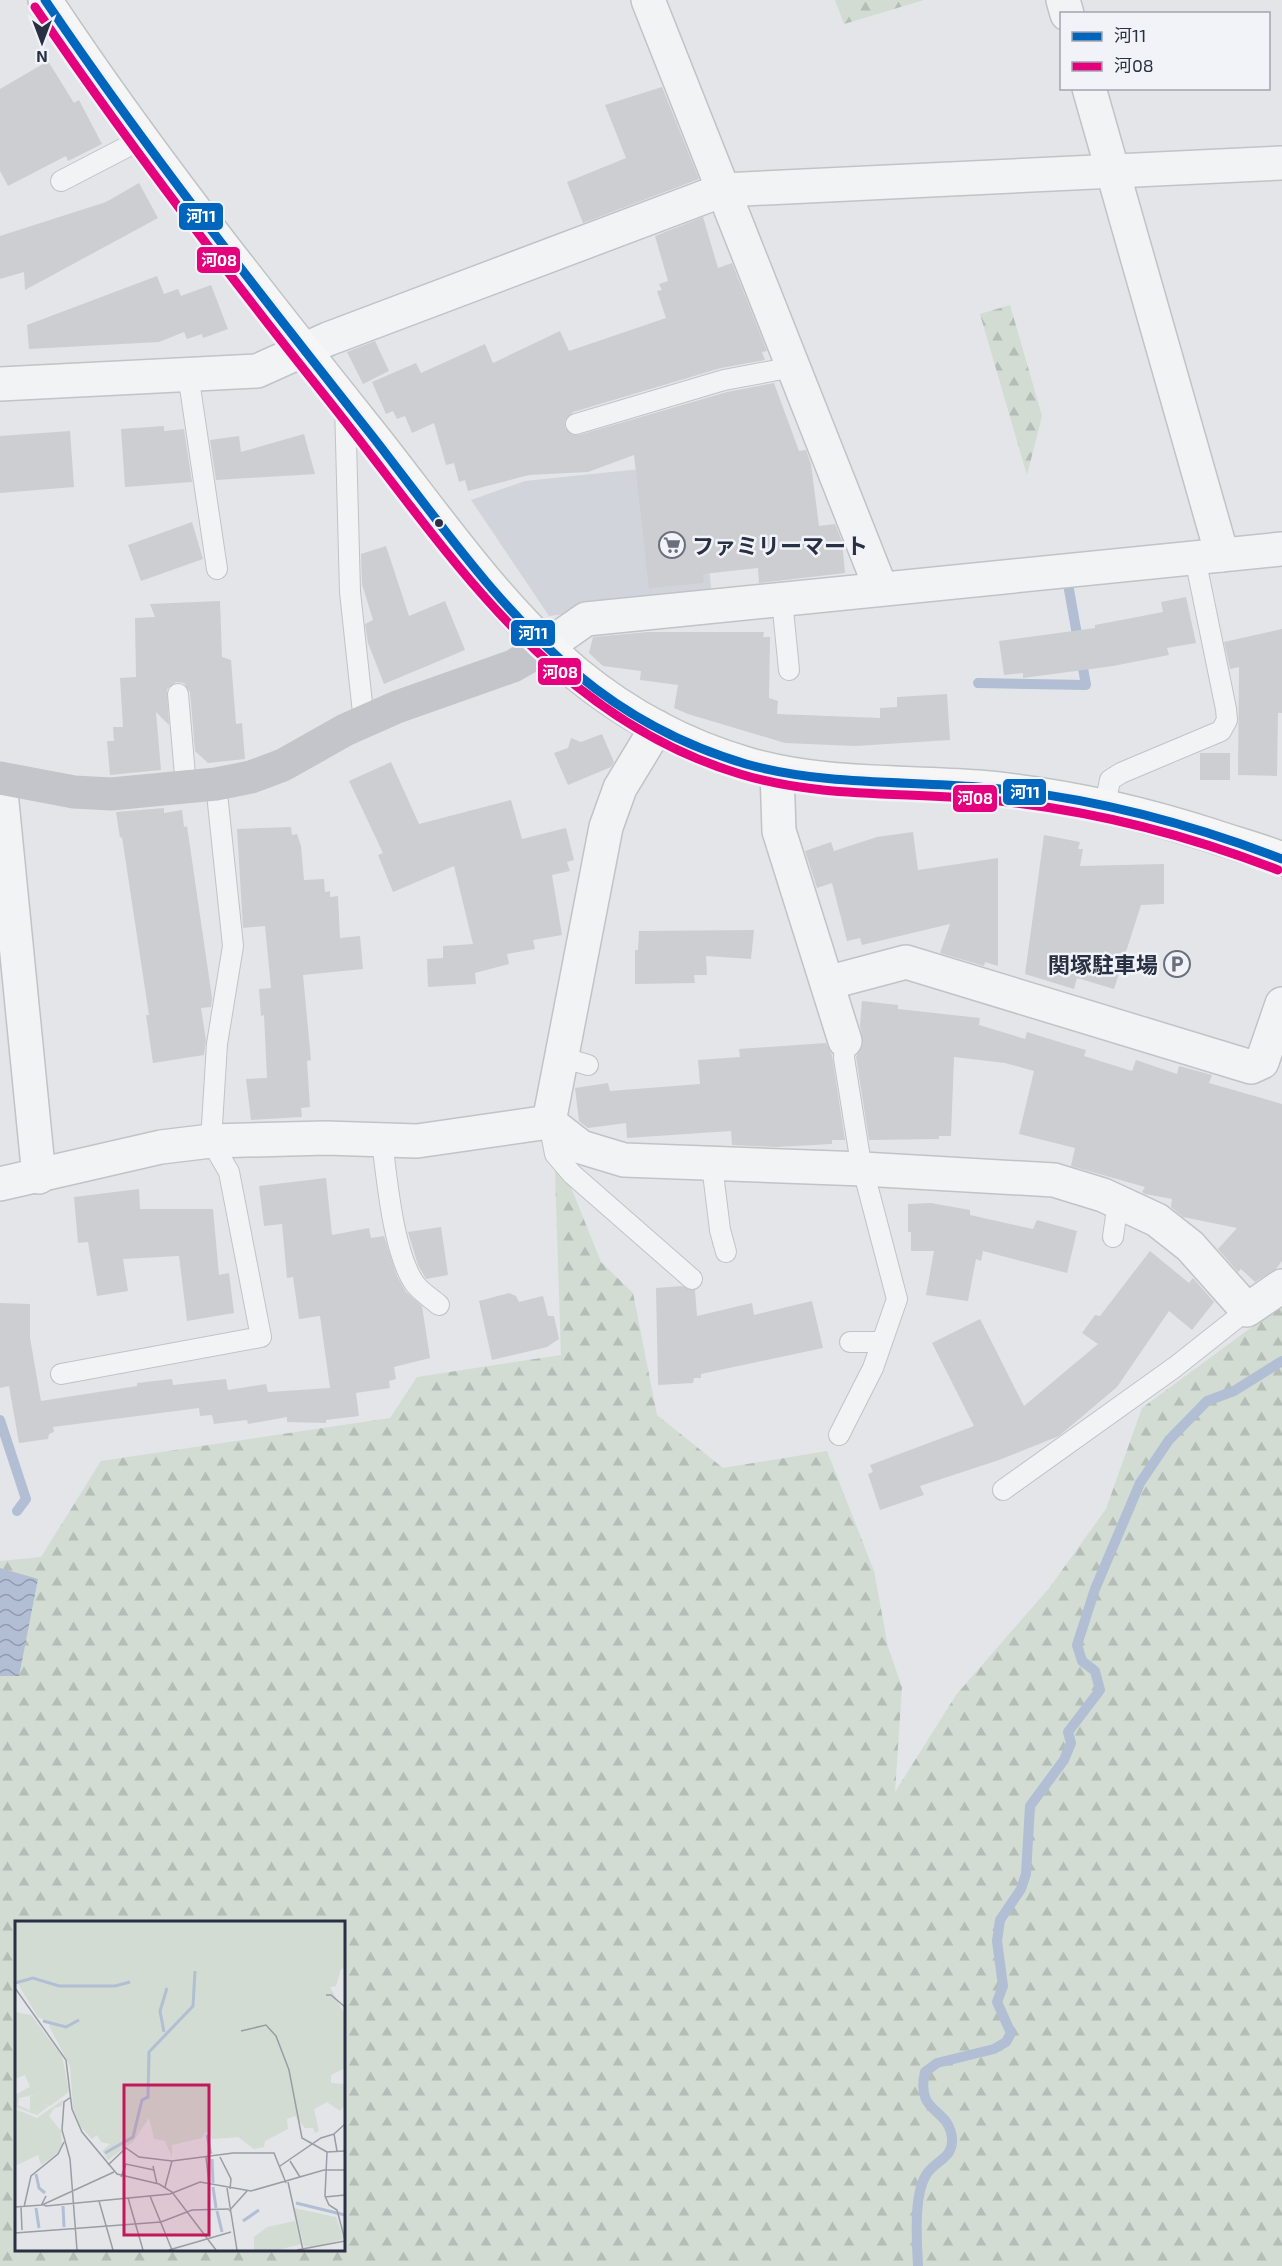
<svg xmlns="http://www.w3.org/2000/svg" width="1282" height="2266" font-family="'Exo 2','Noto Sans JP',sans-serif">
	<defs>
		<pattern id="forest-firs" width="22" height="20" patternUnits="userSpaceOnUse" patternTransform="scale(1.5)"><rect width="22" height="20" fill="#d2dcd3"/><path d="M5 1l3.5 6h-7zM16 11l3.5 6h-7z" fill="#b4bdb6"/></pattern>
		<pattern id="water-waves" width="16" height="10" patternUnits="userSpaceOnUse" patternTransform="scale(1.5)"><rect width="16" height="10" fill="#b1bed4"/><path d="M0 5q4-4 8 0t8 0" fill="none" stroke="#909bae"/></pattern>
	</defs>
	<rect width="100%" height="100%" fill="#e3e5e8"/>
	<polygon fill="#d1d4db" points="698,463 712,597 549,616 471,500 525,481"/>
	<g fill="url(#forest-firs)" fill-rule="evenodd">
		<polygon points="835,0 924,0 844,24"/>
		<polygon points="1010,305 1042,416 1027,475 980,314"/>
		<path d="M555,1171L568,1180L601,1262L633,1293L657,1415L723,1468L827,1451L874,1571L888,1647L902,1687L895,1792L956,1695L1050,1587L1106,1509L1142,1408L1282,1305V2266H0V1561L41,1557L101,1461L390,1418L417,1377L561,1355ZM16,1922H344V2250H16Z"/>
	</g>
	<polygon fill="url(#water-waves)" points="0,1568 38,1579 19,1676 0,1676"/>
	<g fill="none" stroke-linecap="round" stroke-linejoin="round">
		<g stroke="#b1bed4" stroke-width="10">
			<polyline points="978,683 1086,685 1068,584"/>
			<polyline points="0,1420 26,1499 17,1511"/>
			<path d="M918,2266C917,2241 913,2197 926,2175C934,2161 953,2159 952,2139C950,2107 915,2115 925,2072L937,2063L994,2049L1006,2042L1011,2033L997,2002L1003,1986L997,1941L1000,1920L1021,1889L1026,1874L1030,1806L1064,1760L1071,1743L1068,1732L1100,1690L1095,1671L1082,1661L1077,1645L1095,1589L1140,1483L1169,1440L1207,1401L1234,1391L1282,1361"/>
		</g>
	</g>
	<g fill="#cdced2">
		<polygon points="48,61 74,103 79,100 102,144 68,161 66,156 8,186 0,171 0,89"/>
		<polygon points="662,87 699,179 583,223 567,182 626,158 605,105"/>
		<polygon points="139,183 158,218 25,290 24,272 0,279 0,236 106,202"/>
		<polygon points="703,217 718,268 732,263 767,351 762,352 765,360 721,368 573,412 565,421 565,428 573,435 579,435 727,392 774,383 799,451 806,450 811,464 819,526 835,524 842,541 845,573 759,583 758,568 703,574 704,583 649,588 634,455 588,472 529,475 468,491 465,480 459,482 454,463 446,465 434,423 412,433 405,416 397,419 393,411 386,414 372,382 416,363 421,373 485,344 493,363 560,331 569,351 666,318 657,291 662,290 659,284 668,281 655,236"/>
		<polygon points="157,276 164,294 178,289 181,296 211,285 228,329 203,338 202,334 187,339 184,332 159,342 29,349 27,325"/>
		<polygon points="375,341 389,371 363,384 347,352"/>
		<polygon points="164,426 164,431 184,429 192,482 125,487 121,429"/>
		<polygon points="70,431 74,487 0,493 0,436"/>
		<polygon points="304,434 315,474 216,480 210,440 239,436 241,452"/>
		<polygon points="192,522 203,559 141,581 128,545"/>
		<polygon points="386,546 409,616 445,601 465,650 384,684 368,643 365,624 373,620 362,584 361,554"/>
		<polygon points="1186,597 1196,643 1167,648 1169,655 1113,666 1023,678 1023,673 1004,675 999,641 1095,628 1095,625 1163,612 1161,602"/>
		<polygon points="220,601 222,657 231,660 236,724 242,723 245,759 208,763 195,751 190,692 184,683 176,682 167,689 169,725 156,712 161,770 110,775 107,741 114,741 113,727 123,727 120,678 136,677 135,618 155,617 150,604"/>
		<polygon points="1282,629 1282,713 1278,713 1277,776 1238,775 1239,667 1230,669 1224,642"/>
		<polygon points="648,632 764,632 763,637 770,637 769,698 778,701 777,714 880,718 880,708 897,707 897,697 947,694 950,740 855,746 785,743 688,714 674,708 678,685 640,680 641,671 603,666 589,653 593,637"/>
		<polygon points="602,734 614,762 611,767 568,785 554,753 568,748 571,738 581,742"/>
		<rect x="1200" y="753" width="30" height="27"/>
		<polygon points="391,762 419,824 511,800 522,839 566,828 574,860 567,862 570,871 552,875 562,935 533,940 535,949 507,954 509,964 475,973 476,984 428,987 427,959 443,958 443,946 473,944 454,866 393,892 378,855 383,853 349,781"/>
		<polygon points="164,808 164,813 182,810 184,827 187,826 212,998 211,1007 201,1008 206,1040 204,1055 153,1063 146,1015 149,1015 122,837 120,838 116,812"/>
		<polygon points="291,827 292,835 297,834 301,846 304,880 324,879 325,892 330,891 330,897 338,896 340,938 360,936 363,969 303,975 311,1060 307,1061 310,1107 301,1108 302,1117 251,1120 246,1079 267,1078 264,1015 261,1016 259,989 271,988 265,926 243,928 237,829"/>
		<polygon points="913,832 918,870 998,858 998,966 985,962 984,966 940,953 950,924 862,945 860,938 847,941 832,883 817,888 805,851 831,842 834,851 877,837"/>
		<polygon points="1044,835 1080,842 1078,849 1083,849 1080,866 1164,864 1164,904 1141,905 1114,989 1077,978 1074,989 1025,974"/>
		<polygon points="754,930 751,959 706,956 707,975 694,975 695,983 635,984 635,950 638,950 639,931"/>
		<polygon points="862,1001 898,1005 898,1009 980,1018 979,1025 1025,1039 1027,1032 1069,1045 1086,1050 1084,1056 1132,1071 1136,1060 1177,1074 1179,1066 1212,1075 1209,1083 1282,1104 1282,1261 1276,1269 1255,1282 1241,1269 1238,1272 1218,1249 1237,1228 1183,1217 1171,1207 1172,1199 1145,1194 1142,1192 1145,1187 1071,1166 1075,1148 1019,1134 1034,1071 1005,1063 954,1057 951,1136 939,1136 939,1139 869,1140 856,1057 863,1044 860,1025"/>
		<polygon points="826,1043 832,1055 845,1140 832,1140 832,1144 776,1147 732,1145 731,1131 627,1138 626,1123 588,1128 579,1121 575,1088 608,1083 610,1091 700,1084 698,1060 740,1057 739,1049"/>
		<polygon points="326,1178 332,1235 369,1228 371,1238 384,1236 397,1276 406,1292 422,1306 430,1358 394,1367 396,1379 389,1381 390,1388 356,1393 359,1416 326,1420 326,1423 287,1422 287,1417 248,1424 247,1420 214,1424 212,1415 200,1416 199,1408 53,1427 54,1432 49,1434 48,1439 19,1443 9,1386 0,1388 0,1303 30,1304 30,1338 41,1401 137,1386 137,1383 172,1379 173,1385 226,1379 228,1390 266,1384 268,1392 330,1388 320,1316 299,1319 293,1277 287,1278 282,1224 264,1226 259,1186"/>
		<polygon points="139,1189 140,1209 213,1209 219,1275 229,1273 234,1313 187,1321 179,1256 123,1259 128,1291 97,1296 88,1242 78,1243 74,1197"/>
		<polygon points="931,1203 970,1210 970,1215 1033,1229 1037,1220 1077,1231 1067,1273 983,1251 981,1261 976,1259 968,1301 926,1295 934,1251 911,1251 911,1232 908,1232 908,1204"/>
		<polygon points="441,1227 448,1275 426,1279 418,1265 408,1232"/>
		<polygon points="1150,1251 1189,1283 1193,1278 1214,1302 1192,1330 1169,1311 1117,1387 1059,1436 999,1460 920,1486 924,1495 880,1510 868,1474 873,1472 870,1465 974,1426 932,1343 980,1319 1024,1406 1098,1344 1082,1333 1095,1315 1100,1316"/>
		<polygon points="682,1286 695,1290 697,1316 752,1303 754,1315 812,1301 823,1348 701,1374 701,1378 694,1378 693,1383 658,1385 656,1288"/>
		<polygon points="509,1293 516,1296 519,1302 543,1296 548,1316 554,1316 559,1339 547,1347 492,1360 479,1301"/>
	</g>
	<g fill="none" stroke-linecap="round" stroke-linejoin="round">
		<defs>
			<g id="lane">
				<polyline points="61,181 140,140"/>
				<polyline points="188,374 217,569"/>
				<polyline points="345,404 350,592 364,722"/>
				<polyline points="576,424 724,380 793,367"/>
				<polyline points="782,600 789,670"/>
				<polyline points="178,694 186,787"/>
				<polyline points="1105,805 1110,780 1121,773 1221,731 1227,720 1226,709 1195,558"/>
				<polyline points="561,1057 588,1065"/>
				<polyline points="549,1122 555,1154 572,1174 692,1279"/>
				<path d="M382,1141C387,1179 393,1253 415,1284C421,1292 431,1298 439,1305"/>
				<polyline points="712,1165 720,1230 726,1252"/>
				<polyline points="1113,1237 1118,1202"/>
				<polyline points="850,1342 880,1342"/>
				<polyline points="61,1374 261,1337 229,1172 211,1141 217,1044 233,946 216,784"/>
				<polyline points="839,1435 873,1368 897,1299 860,1158 844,1058 845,1041"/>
				<polyline points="1003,1490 1175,1367 1247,1310"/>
			</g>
			<g id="street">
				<polyline points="648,0 881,589"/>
				<polyline points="1063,0 1067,14"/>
				<polyline points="1089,88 1222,555"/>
				<polyline points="0,384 257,371 328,339 723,190 1282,163"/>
				<polyline points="546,647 586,619 1282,549"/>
				<polyline points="777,772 779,831 845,1041"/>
				<polyline points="0,782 39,1177"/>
				<polyline points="827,983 906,962 1251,1067 1262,1062 1282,1004"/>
				<polyline points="549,1122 606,827 620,788 657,727"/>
				<polyline points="0,1184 161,1147 211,1141 326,1138 417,1141 549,1122 581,1147 624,1160 863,1169 1054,1180 1103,1195 1157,1220 1190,1246 1247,1310 1282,1286"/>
			</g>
			<path id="primary" d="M45,0C146,153 259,294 373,437C437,518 498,608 577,674C627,715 685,746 747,764C822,786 901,781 978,787C1060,794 1136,811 1213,836C1236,844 1260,850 1282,859"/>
		</defs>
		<use href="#lane" stroke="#c1c3c6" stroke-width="22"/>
		<use href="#street" stroke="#c1c3c6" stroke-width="36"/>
		<use href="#primary" stroke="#bfc2c6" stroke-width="36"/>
		<use href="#lane" stroke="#f2f3f5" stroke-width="20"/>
		<use href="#street" stroke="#f2f3f5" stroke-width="33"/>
		<polyline stroke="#c3c5ca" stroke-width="33" points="0,778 74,792 111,794 216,784 251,777 283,765 345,730 397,707 513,666 546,647"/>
		<use href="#primary" stroke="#f6f6f7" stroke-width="33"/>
		<defs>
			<path id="bus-1" d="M45,0C147,151 260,294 373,437C437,519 497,607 577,674C626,715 685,746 746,764C822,785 900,781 978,787C1081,795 1186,822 1282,859"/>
			<path id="bus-2" d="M35,7C127,143 227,273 329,401C447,549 548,716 740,774C818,798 900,792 980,799C1081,808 1183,833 1278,870"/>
		</defs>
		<use href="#bus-1" stroke="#f1f3f8" stroke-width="14"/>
		<use href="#bus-2" stroke="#f1f3f8" stroke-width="14"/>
		<use href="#bus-1" stroke="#0065bd" stroke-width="9"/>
		<use href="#bus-2" stroke="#e5007d" stroke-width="9"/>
	</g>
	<defs>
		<symbol id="supermarket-ring" viewBox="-11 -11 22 22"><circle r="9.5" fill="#f1f3f8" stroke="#6a6f7d" stroke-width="1.5"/><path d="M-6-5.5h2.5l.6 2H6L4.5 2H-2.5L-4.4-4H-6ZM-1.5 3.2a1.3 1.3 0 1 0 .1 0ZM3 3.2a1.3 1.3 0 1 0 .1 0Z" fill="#6a6f7d"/></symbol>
		<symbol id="parking-ring" viewBox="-11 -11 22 22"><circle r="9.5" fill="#f1f3f8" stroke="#6a6f7d" stroke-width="1.5"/><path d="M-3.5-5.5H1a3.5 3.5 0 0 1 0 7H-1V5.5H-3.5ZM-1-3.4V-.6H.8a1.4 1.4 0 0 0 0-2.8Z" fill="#6a6f7d"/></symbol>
	</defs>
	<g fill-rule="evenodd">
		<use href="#supermarket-ring" x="657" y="530" width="30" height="30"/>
		<use href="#parking-ring" x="1162" y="949" width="30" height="30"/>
	</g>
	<circle fill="#293043" stroke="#f1f3f8" stroke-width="2" cx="439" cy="523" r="5"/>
	<g text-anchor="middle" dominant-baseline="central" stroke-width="5" stroke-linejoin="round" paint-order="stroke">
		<g font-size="22" font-weight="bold" fill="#293043" stroke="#f1f3f8" text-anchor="start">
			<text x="692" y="545">ファミリーマート</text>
			<text x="1158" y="964" text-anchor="end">関塚駐車場</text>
		</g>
	</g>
	<g transform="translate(15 1921)">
		<rect width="330" height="330" fill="#e3e5e8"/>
		<path d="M27,172L29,181L35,185L29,183L20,192L15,189V175Z" fill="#d2dcd3"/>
		<path d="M0,1H330V47L326,48L321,65L315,66L330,94V147L316,154V162L330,163L329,185L325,190L312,181L299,188L304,210L300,212L298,207H290L280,195L272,198L273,208L250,220L249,226L239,228L223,216L197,218L195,211H191L187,217L157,224V236L150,220L139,218L134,197L118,221L93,239L87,230L95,223L86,221L82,214L77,218L66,206L58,187L55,145L34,105L35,102L23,96L1,60ZM0,91L16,94L47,135L54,170L51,173L35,185L29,182L27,172L4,177L3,184L21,192L28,183L34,185L22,194L0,186V174L18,164L15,166L10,154L0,158ZM48,179L47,185L39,187L34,195L46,210L47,224L42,233L26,244L23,234L0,245V188L22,197Z" fill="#d2dcd3"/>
		<path d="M304,123L327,130L325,138L313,133L300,140L292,132L297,124Z" fill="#d2dcd3"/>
		<path d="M185,5L189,7L184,27L165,30L164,26L176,24ZM279,287L321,296L329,318L300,326L289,325ZM280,300L286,323L263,329H239V316L252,306Z" fill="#d2dcd3"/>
		<path fill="none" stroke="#b1bed4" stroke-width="3" d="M0,62L18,57L44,65H100L115,61M28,100L51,106L64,99M149,111L145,90L152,67M192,214L196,233M90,232L118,216L127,179L133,176L134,131L178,85L180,50M197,238L198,262M21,253L24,267L30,272M198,266L201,287M281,282L330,294M48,285L49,306M21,287L24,307M202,290L207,311M228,300L244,289"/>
		<path fill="none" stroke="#999da6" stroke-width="1.5" d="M0,67L51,139L57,188L67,211L102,253L144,263L157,271L201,329M311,74H316L330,86M226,110L251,104L261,115L274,149L287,217L312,231M56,176L49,181L47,209L55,238L62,329M322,230L319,213L330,203M330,230L312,231L310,275L314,284L322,289L330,319M191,236L194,262M205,236L216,258L215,268M275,240L285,256M93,244L111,227L124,236L157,240L218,232H259L271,262M138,245L142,263M265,245L306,217L319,213M106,256L111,243L139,249M273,261L288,329M150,266L157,240M212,267L222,329M31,275L27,283L31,285L155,273L185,261L236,270L309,249H330M135,275L157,329M310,276L330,274M113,277L128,329M84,280L98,329M0,286L27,284L99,251M6,286L7,309M9,286L16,255L43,233L49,221M214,290L232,270M0,312L146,301L177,289L214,288M154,329L216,311M282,329L330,320"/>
		<path fill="#c2185b" fill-opacity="0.15" stroke="#c2185b" stroke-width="3" d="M109,164H194V314H109Z"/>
		<rect width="330" height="330" fill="none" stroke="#293043" stroke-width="3"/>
	</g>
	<g stroke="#f1f3f8" stroke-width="2">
		<rect x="178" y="202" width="46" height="29" rx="6" fill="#0065bd"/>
		<rect x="196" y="246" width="45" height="28" rx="6" fill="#e5007d"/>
		<rect x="510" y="619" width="46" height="28" rx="6" fill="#0065bd"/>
		<rect x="537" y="657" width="45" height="29" rx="6" fill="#e5007d"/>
		<rect x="1002" y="778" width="45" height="28" rx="6" fill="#0065bd"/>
		<rect x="952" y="784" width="46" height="29" rx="6" fill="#e5007d"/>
	</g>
	<g font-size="16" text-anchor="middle" font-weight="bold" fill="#fff">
		<text x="201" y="222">河11</text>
		<text x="219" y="266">河08</text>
		<text x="533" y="639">河11</text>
		<text x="560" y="678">河08</text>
		<text x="1025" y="798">河11</text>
		<text x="975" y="804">河08</text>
	</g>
	<rect x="1060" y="12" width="210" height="78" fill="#f1f3f8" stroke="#a1a5b0" stroke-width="1.5"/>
	<rect x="1072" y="32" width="30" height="9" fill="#0065bd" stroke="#a1a5b0" stroke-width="1.5"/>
	<text x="1114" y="42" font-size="18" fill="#293043">河11</text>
	<rect x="1072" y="62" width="30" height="9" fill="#e5007d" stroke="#a1a5b0" stroke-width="1.5"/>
	<text x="1114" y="72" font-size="18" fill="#293043">河08</text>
	<g transform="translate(42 42) rotate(180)" stroke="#f1f3f8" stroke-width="4.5" paint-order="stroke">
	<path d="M0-4.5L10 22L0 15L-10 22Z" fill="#293043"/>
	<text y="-9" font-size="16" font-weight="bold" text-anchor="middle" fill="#293043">N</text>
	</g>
</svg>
